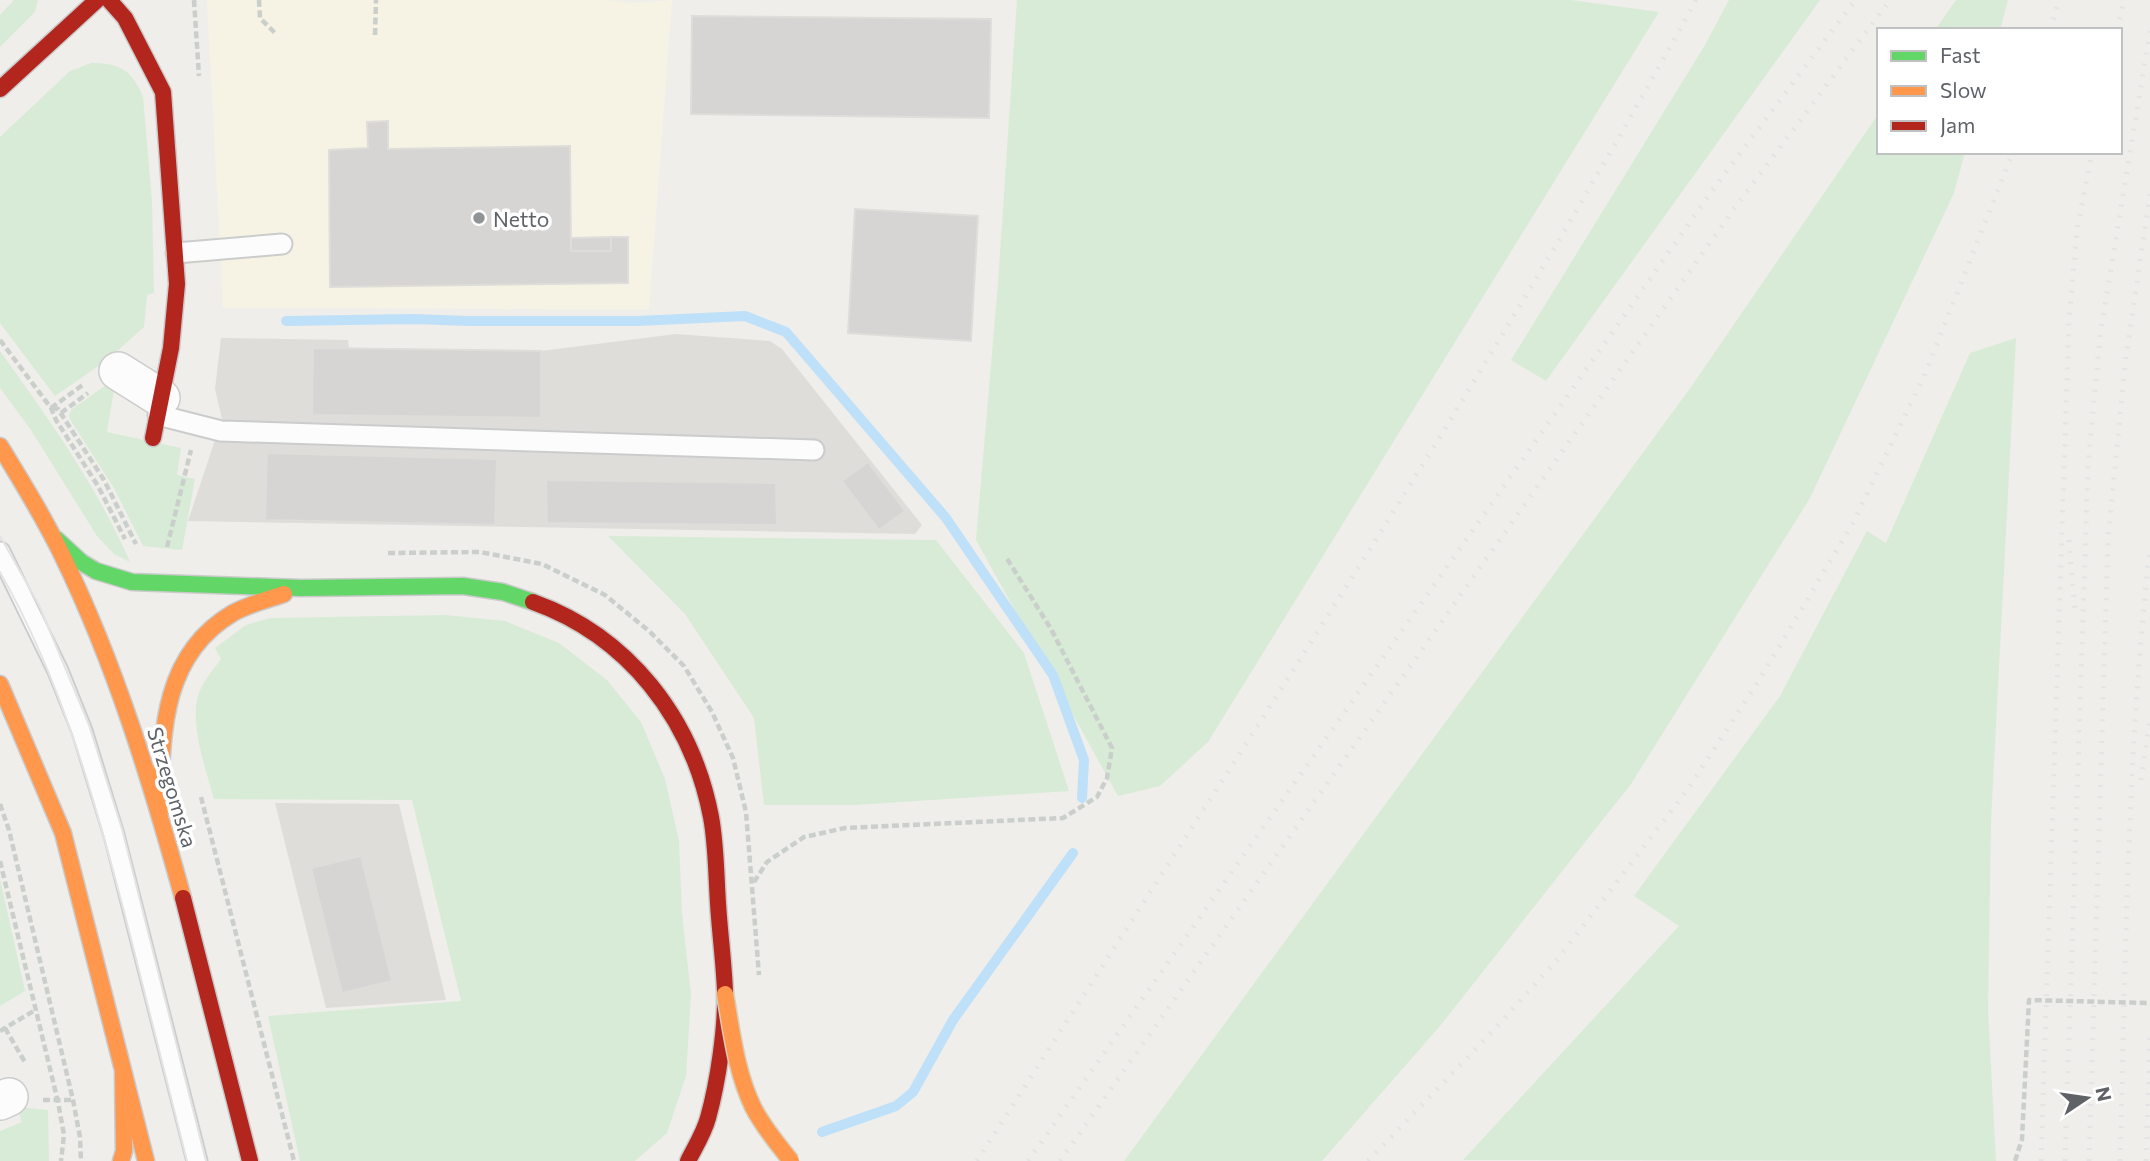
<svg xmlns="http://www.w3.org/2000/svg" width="2150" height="1161" font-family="Commissioner,sans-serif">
	<rect width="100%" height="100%" fill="#efeeea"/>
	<polygon fill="#f7f3e4" points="207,0 605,0 634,3 672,0 649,309 223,308"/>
	<g fill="#dfddda">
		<polygon points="676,334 770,341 782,349 922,525 915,534 188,521 222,419 215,389 221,338 348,340 349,348 541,351"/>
		<polygon points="275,803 399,804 446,1000 326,1008"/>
	</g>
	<g fill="#d8ebd6">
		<polygon points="14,0 38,0 35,12 0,47 0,15"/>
		<polygon points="1017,0 1571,0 1659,12 1208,742 1160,786 1118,796 976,540 998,283"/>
		<polygon points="1729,0 1820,0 1546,381 1511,360 1705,45"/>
		<polygon points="1956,0 2008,0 2000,30 1935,30"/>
		<path d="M91,63C120,63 132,70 143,97L152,201L154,293L147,295L144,327L107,360L55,396L0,323V137L70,71Z"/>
		<polygon points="1879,113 1879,152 1965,152 1954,193 1810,498 1631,784 1440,1026 1322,1161 1124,1161 1691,387"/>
		<polygon points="2016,338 1991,822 1988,1010 1996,1161 1463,1160 1679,926 1634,896 1780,696 1867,531 1886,543 1970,353"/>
		<path d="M0,351C50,421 95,483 130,562L114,554L97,536L31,430L0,388Z"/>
		<polygon points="116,378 107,432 181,448 177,475 195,479 182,550 143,546 114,488 71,421 69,416 71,410"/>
		<polygon points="608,536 936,540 1024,653 1069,791 856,805 764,805 754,718 685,614"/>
		<path d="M445,615L505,621L559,643L607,680L641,722L665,779L679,841L682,913L691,995L686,1076L667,1133L635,1161H300L268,1016L461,1001L412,800L214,799C206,770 190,726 198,696C202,682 213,670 221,659L215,648L246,625L270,618Z"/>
		<polygon points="0,879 25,991 0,1006"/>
		<polygon points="17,1107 48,1110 49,1161 0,1161 0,1131 22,1122"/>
	</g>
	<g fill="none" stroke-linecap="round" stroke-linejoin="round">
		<g stroke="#bfe0f9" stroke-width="10">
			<polyline points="286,321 414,319 467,321 638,321 745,316 786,332 946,518 1053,675 1084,760 1082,798"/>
			<polyline points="822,1132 896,1106 913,1092 953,1020 1073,853"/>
		</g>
	</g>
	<g fill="#d6d5d3" stroke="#deddd9" stroke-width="2">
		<polygon points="692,16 991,19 989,118 691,114"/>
		<polygon points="388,121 388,149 570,146 571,251 611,251 611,237 628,237 628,283 330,287 329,150 368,148 367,122"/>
		<polygon points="855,209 978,216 971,341 848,333"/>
		<polygon points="611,237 611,251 571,251 571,238"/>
		<polygon points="313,348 541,351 541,418 312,415"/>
		<polygon points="267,453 497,459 495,525 265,520"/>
		<polygon points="868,462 905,511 879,530 842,481"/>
		<polygon points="546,480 776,483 777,525 547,523"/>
		<polygon points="361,856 392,981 342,993 311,868"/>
	</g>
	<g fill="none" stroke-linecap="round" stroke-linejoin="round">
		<defs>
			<g id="lane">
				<polyline points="176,253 282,244"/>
				<polyline points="158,415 221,431 814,450"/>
				<polyline points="0,552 58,671 82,731 114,835 197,1161"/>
			</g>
			<g id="street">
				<polyline points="118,371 161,398"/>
				<polyline points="0,1101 9,1097"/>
			</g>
			<polyline id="fast" points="56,539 81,562 96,571 132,582 301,588 463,586 503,592 533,602"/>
			<g id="slow">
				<path d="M0,446C22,482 45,519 63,557C116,666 151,782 183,898"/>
				<polyline points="0,684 63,833 146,1161"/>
				<path d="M160,811C162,736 160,656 233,613C249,604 267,600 284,594"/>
				<polyline points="121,1161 124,1151 123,1074"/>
			</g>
			<g id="jam">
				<polyline points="109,0 125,18 163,92 177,284 171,348 153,438"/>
				<polyline points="0,89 97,0"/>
				<path d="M533,602C628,636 692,718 711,817C717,849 716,884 719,917C721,942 724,967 725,991C726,1028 718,1082 708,1118C704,1133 695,1147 688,1161"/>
				<polyline points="183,898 250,1161"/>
			</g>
		</defs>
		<use href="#lane" stroke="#cbcccc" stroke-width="23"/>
		<use href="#street" stroke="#cbcccc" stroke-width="40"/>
		<use href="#fast" stroke="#cacacb" stroke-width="19"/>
		<use href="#slow" stroke="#cacacb" stroke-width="19"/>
		<use href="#jam" stroke="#cacacb" stroke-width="19"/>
		<g stroke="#cacfcc" stroke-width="4.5" stroke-dasharray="7 3.5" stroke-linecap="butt">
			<polyline points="194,0 199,76"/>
			<polyline points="259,0 260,18 276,34"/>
			<polyline points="375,35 376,0"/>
			<polyline points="0,340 51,408 56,420 98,486 125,539"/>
			<polyline points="51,408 84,384"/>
			<polyline points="52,408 58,409 104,480 136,544"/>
			<polyline points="61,413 88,393"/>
			<polyline points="167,547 191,450"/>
			<polyline points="201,797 294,1161"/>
			<polyline points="0,804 9,830 73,1100 80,1137 81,1161"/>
			<polyline points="0,861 58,1102 64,1135 61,1161"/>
			<polyline points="754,882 767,862 804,837 845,828 1063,818 1097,797 1107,778 1112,748 1051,629 1006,557"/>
			<polyline points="5,1028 26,1064"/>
			<polyline points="0,1031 37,1009"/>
			<polyline points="43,1100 73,1100"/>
			<polyline points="2015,1161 2022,1139 2029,1000 2150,1003"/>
		</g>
		<use href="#lane" stroke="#fdfcfc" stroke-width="19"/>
		<use href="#street" stroke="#fdfcfc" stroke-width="37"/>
		<use href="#fast" stroke="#63d668" stroke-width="16"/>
		<use href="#slow" stroke="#ff974d" stroke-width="16"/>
		<use href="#jam" stroke="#b3261e" stroke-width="16"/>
		<g stroke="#e4e4e4" stroke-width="2">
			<polyline points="0,536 39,605 89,725 122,829 206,1161"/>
			<path d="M0,572C64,685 98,810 130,935C149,1010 168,1086 187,1161"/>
		</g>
		<g stroke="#e4e4e4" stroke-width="5" stroke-dasharray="2 9" stroke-linecap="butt">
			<polyline points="2050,30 2059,0"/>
			<polyline points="2117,30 2124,0"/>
			<polyline points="2069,540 2075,610"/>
			<polyline points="2141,780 2150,718"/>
			<path d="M977,1161C1222,778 1477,399 1696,0"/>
			<polyline points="1028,1161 1712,191 1855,0"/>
			<polyline points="1060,1161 1731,213 1890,0"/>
			<polyline points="1368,1161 1489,1035 1557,960 1688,789 1758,682 1853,523 1925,374 2013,152"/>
			<polyline points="2041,1161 2069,320 2077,230 2092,152"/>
			<polyline points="2065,1161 2088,466 2100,336 2150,31"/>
			<polyline points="2089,1161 2108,539 2125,365 2150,193"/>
			<path d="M2120,1161C2126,956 2127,751 2150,547"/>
			<polyline points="2146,1161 2150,1031"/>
		</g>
		<defs>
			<path id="slow-bridge" d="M725,994C732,1032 736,1072 753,1107C763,1127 777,1143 791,1161"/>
		</defs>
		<use href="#slow-bridge" stroke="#d7ceb8" stroke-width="19" stroke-linecap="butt"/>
		<polyline stroke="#cacfcc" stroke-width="4.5" stroke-dasharray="7 3.5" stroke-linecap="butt" points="388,553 480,552 542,564 605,595 649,631 684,666 712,712 733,758 746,812 759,975"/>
		<use href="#slow-bridge" stroke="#ff974d" stroke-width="16"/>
	</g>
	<circle fill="#919496" stroke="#fff" stroke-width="2.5" cx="479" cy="218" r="7"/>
	<g text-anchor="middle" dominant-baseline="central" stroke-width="7" stroke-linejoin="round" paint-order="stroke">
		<g font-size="21" fill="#5f6368" stroke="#fff" text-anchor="start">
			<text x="493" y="218">Netto</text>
		</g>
		<g font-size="21" fill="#5f6368" stroke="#fff">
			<text transform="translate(173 787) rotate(73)">Strzegomska</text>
		</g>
	</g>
	<rect x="1877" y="28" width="245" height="126" fill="#ffffff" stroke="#bfc1c3" stroke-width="2"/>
	<rect x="1891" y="51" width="35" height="10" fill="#63d668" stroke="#bfc1c3" stroke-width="2"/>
	<text x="1940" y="63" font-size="21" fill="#5f6368">Fast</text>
	<rect x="1891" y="86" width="35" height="10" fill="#ff974d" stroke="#bfc1c3" stroke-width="2"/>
	<text x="1940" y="98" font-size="21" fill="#5f6368">Slow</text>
	<rect x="1891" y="121" width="35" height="10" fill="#b3261e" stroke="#bfc1c3" stroke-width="2"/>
	<text x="1940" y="133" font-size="21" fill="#5f6368">Jam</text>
	<g transform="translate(2087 1098) rotate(77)" stroke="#ffffff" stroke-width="5" paint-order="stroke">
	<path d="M0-5L12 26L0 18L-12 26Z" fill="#5f6368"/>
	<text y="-10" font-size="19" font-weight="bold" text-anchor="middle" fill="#5f6368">N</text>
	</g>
</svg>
